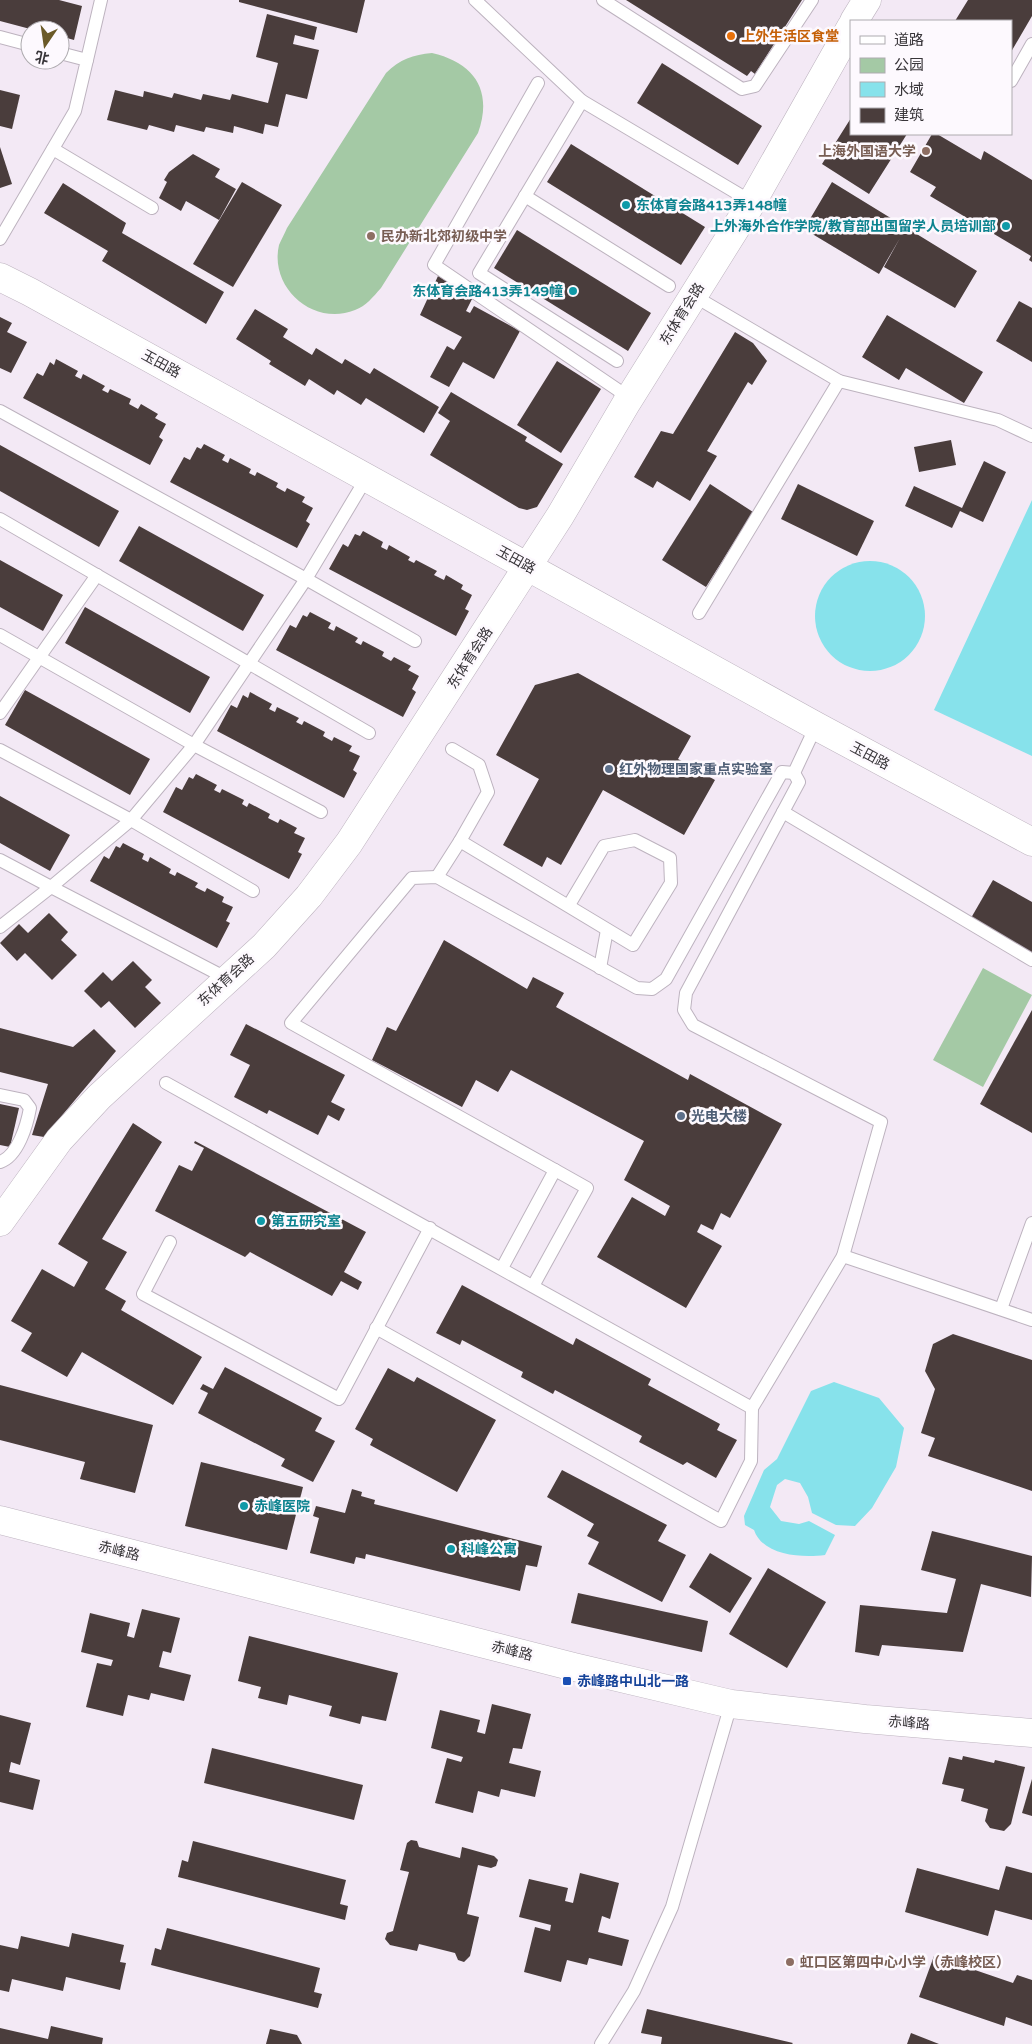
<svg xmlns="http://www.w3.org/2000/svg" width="1032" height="2044" font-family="'Varela Round','Noto Sans SC',sans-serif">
	<rect width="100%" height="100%" fill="#f3e9f5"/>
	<g fill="#a4c9a5">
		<path d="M432,53C475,63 493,91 478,133L381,288C373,297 366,306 355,310C314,327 269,288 279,245C281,240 285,233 287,228L386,73C400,59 413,55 432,53Z"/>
		<polygon points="983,968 1032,995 983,1087 933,1060"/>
	</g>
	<g fill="#87e2eb">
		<polygon points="1032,500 1032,756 934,710"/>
		<circle cx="870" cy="616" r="55"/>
		<path d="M834,1382L879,1398L904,1428L896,1467L872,1508L855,1526L836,1525L812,1513L808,1497L800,1483L785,1479L777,1485L770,1507L781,1521L799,1524L809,1521L835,1535L825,1555C802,1558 763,1556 754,1530L745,1525L744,1516L764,1470L777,1459L811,1391Z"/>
	</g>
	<g fill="#4a3d3c">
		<polygon points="0,0 59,0 82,6 74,40 60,36 60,30 34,30 0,21"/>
		<polygon points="239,0 365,0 357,33 239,2"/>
		<polygon points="626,0 802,0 755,74 751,71 747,76"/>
		<polygon points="968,0 1032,0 1032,16 1011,52 1011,21 955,21"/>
		<polygon points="267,14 317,27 314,40 295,35 293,44 319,50 307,99 286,94 278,127 265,124 263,134 234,126 233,133 206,127 204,132 176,125 174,132 149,125 147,130 107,120 115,90 143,97 144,91 172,98 174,93 201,100 203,94 230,100 232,94 268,103 278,63 256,57"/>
		<polygon points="662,63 762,126 738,165 637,103"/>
		<polygon points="0,90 20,95 12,129 0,126"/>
		<polygon points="851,118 851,134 907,134 869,194 822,164"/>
		<polygon points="932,134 937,134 981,160 984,151 1032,180 1032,262 1029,260 1031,256 930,196 936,187 910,172"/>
		<polygon points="571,144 705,227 681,265 547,182"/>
		<polygon points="0,147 12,184 0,188"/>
		<polygon points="193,154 220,169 215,177 236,189 219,220 186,201 181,211 159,198 167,182 164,180 169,172"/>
		<polygon points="242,182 282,205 233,287 193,264"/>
		<polygon points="832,182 977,271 955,308 884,267 900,238 879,274 804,229"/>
		<polygon points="63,183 126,223 122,233 224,292 206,324 102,261 108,251 44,213"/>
		<polygon points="517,230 651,313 628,351 494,268"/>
		<polygon points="438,276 473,297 466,311 470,313 474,306 520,331 494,379 463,362 449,387 430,377 447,346 454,350 462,337 420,315"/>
		<polygon points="1019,301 1032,308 1032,362 996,341"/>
		<polygon points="255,309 288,329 283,337 312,355 316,348 342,364 345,359 370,374 374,368 439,407 424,433 366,398 361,405 337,390 334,395 309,379 305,386 269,364 271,361 236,339"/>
		<polygon points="887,315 983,372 964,403 906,368 899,380 862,357"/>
		<polygon points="0,317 12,323 7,332 27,342 11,373 0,368"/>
		<polygon points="735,332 753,343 767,361 752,385 748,382 707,451 717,456 690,501 657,481 653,488 634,477 661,431 673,434"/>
		<polygon points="56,359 78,371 75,376 81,379 83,374 105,386 102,390 108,393 110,389 131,399 129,404 138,409 141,404 158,414 155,418 166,424 159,437 163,440 150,465 23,398 37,373 43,376 50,362 54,365"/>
		<polygon points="557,361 601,389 561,453 517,425"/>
		<polygon points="451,392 527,437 525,441 563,464 537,507 527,510 519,508 430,455 450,421 438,413"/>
		<polygon points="951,440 956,465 919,472 914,447"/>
		<polygon points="204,444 225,455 222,460 228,463 230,458 251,469 249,473 255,476 257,472 278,483 276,487 285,492 287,488 305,497 302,502 313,508 306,521 310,524 297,548 170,482 184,457 190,460 197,447 201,449"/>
		<polygon points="0,445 119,511 99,547 0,491"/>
		<polygon points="984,461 1006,472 983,522 960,511 952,528 905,506 914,486 962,508"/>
		<polygon points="710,484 753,512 706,587 662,560"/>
		<polygon points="798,484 874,521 857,556 781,519"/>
		<polygon points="139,526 264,595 243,631 119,561"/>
		<polygon points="363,531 383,542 381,547 387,550 389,545 410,557 408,560 414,563 416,560 437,571 434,575 444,580 446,575 463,585 461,589 472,595 465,609 469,611 456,636 329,569 343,544 348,547 355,534 360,536"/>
		<polygon points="0,560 63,595 43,631 0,607"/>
		<polygon points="85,607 210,677 190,713 65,643"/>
		<polygon points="310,612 331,623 328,628 334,631 336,626 358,638 355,642 361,645 363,641 384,652 382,656 391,661 394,657 411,666 408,670 419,676 412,689 416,692 403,717 276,650 290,625 296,628 303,615 307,617"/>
		<polygon points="578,673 691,736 678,759 715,780 684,835 603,790 561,865 547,857 542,867 503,845 539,779 496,755 535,685"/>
		<polygon points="25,690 150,759 130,795 5,725"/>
		<polygon points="250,692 272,704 269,709 275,712 277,707 299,718 296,722 302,725 304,721 325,732 323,736 332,741 334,737 352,746 349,751 360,756 353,770 357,773 344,798 217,731 231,705 237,708 243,695 248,698"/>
		<polygon points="196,774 217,785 214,790 220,793 222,789 244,800 242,804 247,807 249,803 270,814 268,818 278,823 280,819 297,828 294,833 305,838 298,852 302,854 289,879 163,812 176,787 182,790 189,777 193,779"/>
		<polygon points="0,796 70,835 50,871 0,843"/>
		<polygon points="123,843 144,854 142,859 148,862 150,857 171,869 169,873 175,876 177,872 198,883 195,887 205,892 207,888 224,897 222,902 233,907 226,921 230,923 217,948 90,881 104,856 109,859 116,846 120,848"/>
		<polygon points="993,880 1032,902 1032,953 971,918"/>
		<polygon points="49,913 68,932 61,940 77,955 52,980 25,953 17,961 0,943 19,924 28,933"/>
		<polygon points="444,940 527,989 533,977 564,993 556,1007 688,1080 690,1074 782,1124 730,1218 721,1213 713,1230 701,1224 697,1232 722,1246 686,1308 597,1257 632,1197 665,1216 670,1206 624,1180 644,1141 511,1070 498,1092 476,1080 462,1107 372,1060 387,1027 396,1031"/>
		<polygon points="133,961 152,980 145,987 161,1003 135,1028 109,1001 101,1008 84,991 103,972 112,981"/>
		<polygon points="1032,1010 1032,1133 980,1104"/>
		<polygon points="246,1024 345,1075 331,1102 345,1109 339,1121 328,1115 318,1135 269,1110 267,1114 234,1097 250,1065 230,1055"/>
		<polygon points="0,1028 73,1047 94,1029 116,1051 44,1137 32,1135 48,1084 0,1072"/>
		<polygon points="0,1104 19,1108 10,1147 0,1145"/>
		<polygon points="133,1123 162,1142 102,1239 127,1252 105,1289 126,1301 121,1310 202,1357 173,1405 82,1352 67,1377 21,1351 32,1333 11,1321 42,1269 74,1287 88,1262 58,1244"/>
		<polygon points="195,1141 366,1232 344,1272 362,1282 358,1290 341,1281 332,1296 250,1252 245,1257 155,1211 179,1165 192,1171 204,1148 194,1143"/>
		<polygon points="462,1285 573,1345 576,1338 651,1379 648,1385 720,1424 717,1430 737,1440 716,1478 687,1462 683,1465 639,1442 642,1436 555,1390 553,1394 521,1377 523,1372 462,1340 460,1345 436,1333"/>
		<polygon points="953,1334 1032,1360 1032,1491 928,1456 935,1438 921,1433 935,1389 925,1371 933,1344"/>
		<polygon points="225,1367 322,1418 315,1431 335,1441 313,1482 281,1466 285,1459 198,1413 208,1393 200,1389 203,1384 213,1389"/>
		<polygon points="388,1368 414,1382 417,1377 496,1420 457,1492 370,1445 373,1439 355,1429"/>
		<polygon points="0,1385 153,1425 135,1493 80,1479 85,1462 0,1440"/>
		<polygon points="201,1462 303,1487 287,1550 185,1526"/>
		<polygon points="562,1470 667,1525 658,1541 686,1555 662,1602 588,1564 599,1542 587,1536 594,1524 547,1497"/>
		<polygon points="352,1489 362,1492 361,1496 375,1500 374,1504 542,1546 537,1567 526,1565 520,1591 366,1554 365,1559 356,1557 354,1564 310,1553 319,1518 313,1516 316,1506 345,1513"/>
		<polygon points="932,1531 1032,1556 1031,1597 981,1584 963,1652 882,1645 879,1656 855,1652 860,1605 947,1613 956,1579 921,1570"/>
		<polygon points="710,1553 752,1578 730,1613 689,1587"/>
		<polygon points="768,1568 826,1602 787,1668 729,1634"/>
		<polygon points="578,1593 708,1621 702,1652 571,1623"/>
		<polygon points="142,1609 180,1618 171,1653 163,1651 159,1667 191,1675 184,1701 151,1693 149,1700 128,1695 123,1716 86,1707 97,1663 111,1666 113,1660 81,1652 90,1613 130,1623 127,1636 134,1638"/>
		<polygon points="249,1636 398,1673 386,1721 362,1716 360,1724 329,1716 332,1706 289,1695 287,1705 258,1698 261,1687 238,1681"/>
		<polygon points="492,1704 531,1714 522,1749 513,1748 509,1763 541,1771 535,1797 501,1789 499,1797 478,1791 473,1813 435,1803 447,1758 461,1762 463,1757 431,1748 440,1710 480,1720 477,1732 485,1734"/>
		<polygon points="0,1715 31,1723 20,1765 11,1762 9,1772 40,1780 33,1810 0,1802"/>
		<polygon points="212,1748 363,1785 354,1820 204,1783"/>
		<polygon points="963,1756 994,1763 995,1760 1025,1767 1011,1824 1004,1831 990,1828 985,1821 988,1809 961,1801 964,1789 942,1784 949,1757 962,1760"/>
		<polygon points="1032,1779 1032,1816 1022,1813"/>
		<polygon points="411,1840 417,1841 419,1847 460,1858 462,1847 494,1856 498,1860 496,1866 491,1868 478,1865 467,1914 479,1917 470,1956 464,1962 458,1960 455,1953 419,1944 417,1951 390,1945 385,1939 387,1933 393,1931 409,1872 400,1870 407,1843"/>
		<polygon points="193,1841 346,1880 340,1904 348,1906 345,1920 178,1877 182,1860 188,1862"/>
		<polygon points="1006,1866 1032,1873 1032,1920 995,1910 988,1936 905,1912 917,1868 999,1890"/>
		<polygon points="580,1873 619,1883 610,1919 602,1916 598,1932 629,1940 622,1966 589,1958 587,1965 567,1960 561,1982 524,1972 535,1927 550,1931 551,1925 519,1917 529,1879 568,1888 565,1901 573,1903"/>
		<polygon points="167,1928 320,1968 314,1992 322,1994 318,2008 151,1965 155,1948 161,1950"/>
		<polygon points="72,1933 124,1945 120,1962 126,1963 120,1990 66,1977 63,1991 12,1979 9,1992 0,1990 0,1945 18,1949 21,1936 69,1947"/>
		<polygon points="934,1956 1013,1983 1017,1975 1032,1980 1032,2026 1006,2017 1004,2026 919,1997"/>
		<polygon points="647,2009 793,2043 792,2044 661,2044 662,2037 641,2033"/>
		<polygon points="51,2026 103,2038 102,2044 0,2044 0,2028 48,2039"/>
		<polygon points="270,2029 297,2035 302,2044 266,2044"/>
		<polygon points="911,2033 939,2044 907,2044"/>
	</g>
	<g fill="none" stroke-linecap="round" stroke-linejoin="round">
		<defs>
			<g id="service">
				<polyline points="475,0 582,101 752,202"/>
				<polyline points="603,0 742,89 755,86 812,0"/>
				<polyline points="0,37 30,45"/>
				<polyline points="87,60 101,0"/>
				<polyline points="1011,81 1032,44"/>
				<polyline points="538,83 434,265 618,390 627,402"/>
				<polyline points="582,101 479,273 617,361"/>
				<polyline points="53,149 152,208"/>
				<polyline points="525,196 669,286"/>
				<polyline points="0,239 75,111 87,60 60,53"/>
				<polyline points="694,296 839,381 699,613"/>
				<polyline points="839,381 998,420 1032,436"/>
				<polyline points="0,411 306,579 415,641"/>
				<polyline points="0,519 369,733"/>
				<polyline points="0,635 194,745 321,812"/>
				<polyline points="0,713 97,575"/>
				<polyline points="452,749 479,765 488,792 460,841"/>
				<polyline points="0,750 131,820 253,891"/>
				<polyline points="794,773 816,726"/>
				<polyline points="783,812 1032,960"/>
				<polyline points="0,860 51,887 131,820 194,745 306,579 367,477"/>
				<polyline points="437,877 460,841 633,945 671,883 670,858 635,840 604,846 569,905"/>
				<polyline points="0,927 51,887 228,979"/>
				<polyline points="600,968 607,930"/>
				<polyline points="166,1083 752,1408 843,1256 881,1122 693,1025 684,1010 686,993 799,782 794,773 782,772 666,979 652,989 637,988 437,877 412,878 291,1023 555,1170 502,1268"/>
				<path d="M0,1095L24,1100L30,1108C27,1125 18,1156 0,1162"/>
				<polyline points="170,1242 143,1294 339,1399 430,1228"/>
				<polyline points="843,1256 1032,1320"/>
				<polyline points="533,1286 587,1188 555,1170"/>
				<polyline points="1001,1309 1032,1223"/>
				<polyline points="376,1328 721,1521 751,1461 752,1408"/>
				<polyline points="601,2044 634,1991 672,1907 731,1704"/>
			</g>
			<g id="tertiary">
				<polyline points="854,21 867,0"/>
				<polyline points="0,277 30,292 816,726 1032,842"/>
				<polyline points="0,1222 59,1140 99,1097 264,946 309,896 349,843 560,516 627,402 752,202 851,27"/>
				<polyline points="0,1520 574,1667 731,1704 865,1719 1032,1733"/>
			</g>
		</defs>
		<use href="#service" stroke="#bdb3bf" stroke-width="14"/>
		<use href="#tertiary" stroke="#bdb3bf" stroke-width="29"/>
		<use href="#service" stroke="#fff" stroke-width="12"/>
		<use href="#tertiary" stroke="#fff" stroke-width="28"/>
	</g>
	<circle fill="#e8710a" stroke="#fdf9fe" stroke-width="2" cx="731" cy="36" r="5"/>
	<g fill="#8d6e63" stroke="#fdf9fe" stroke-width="2">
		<circle cx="926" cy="151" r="5"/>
		<circle cx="371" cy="236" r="5"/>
		<circle cx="790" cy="1962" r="5"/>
	</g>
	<g fill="#0f9aa8" stroke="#fdf9fe" stroke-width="2">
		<circle cx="626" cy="205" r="5"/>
		<circle cx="1006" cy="226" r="5"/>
		<circle cx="573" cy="291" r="5"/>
		<circle cx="261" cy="1221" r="5"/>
		<circle cx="244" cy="1506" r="5"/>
		<circle cx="451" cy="1549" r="5"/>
	</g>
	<g fill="#5c6f8a" stroke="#fdf9fe" stroke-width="2">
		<circle cx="609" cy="769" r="5"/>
		<circle cx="681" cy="1116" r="5"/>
	</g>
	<rect fill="#1a4fb4" stroke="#fdf9fe" stroke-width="2" x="562" y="1676" width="10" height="10" rx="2.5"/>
	<g text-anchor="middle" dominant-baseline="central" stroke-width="5" stroke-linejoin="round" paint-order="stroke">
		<g font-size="14" font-weight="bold" fill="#c56008" stroke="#fdf9fe" text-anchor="start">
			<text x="741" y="36">上外生活区食堂</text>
		</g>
		<g font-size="14" font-weight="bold" fill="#785e54" stroke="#fdf9fe" text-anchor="start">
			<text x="916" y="151" text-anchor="end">上海外国语大学</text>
			<text x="381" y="236">民办新北郊初级中学</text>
			<text x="800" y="1962">虹口区第四中心小学（赤峰校区）</text>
		</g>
		<g font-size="14" font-weight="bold" fill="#0d838f" stroke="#fdf9fe" text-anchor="start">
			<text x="636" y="205">东体育会路413弄148幢</text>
			<text x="996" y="226" text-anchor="end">上外海外合作学院/教育部出国留学人员培训部</text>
			<text x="563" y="291" text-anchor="end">东体育会路413弄149幢</text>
			<text x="271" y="1221">第五研究室</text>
			<text x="254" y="1506">赤峰医院</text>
			<text x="461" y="1549">科峰公寓</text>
		</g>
		<g font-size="14" fill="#383539" stroke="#fdf9fe">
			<text transform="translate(682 314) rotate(-58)">东体育会路</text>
			<text transform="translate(161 364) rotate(29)">玉田路</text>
			<text transform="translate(516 560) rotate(29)">玉田路</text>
			<text transform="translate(470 658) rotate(-57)">东体育会路</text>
			<text transform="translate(870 756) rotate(28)">玉田路</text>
			<text transform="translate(226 980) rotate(-42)">东体育会路</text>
			<text transform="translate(119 1551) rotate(14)">赤峰路</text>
			<text transform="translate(512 1651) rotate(14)">赤峰路</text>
			<text transform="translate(909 1723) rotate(5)">赤峰路</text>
		</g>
		<g font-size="14" font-weight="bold" fill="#4e5e75" stroke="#fdf9fe" text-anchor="start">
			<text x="619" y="769">红外物理国家重点实验室</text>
			<text x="691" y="1116">光电大楼</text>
		</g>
		<g font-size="14" font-weight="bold" fill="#164399" stroke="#fdf9fe" text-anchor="start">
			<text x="577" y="1681">赤峰路中山北一路</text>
		</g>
	</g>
	<rect x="850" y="20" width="162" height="115" fill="#fdf9fe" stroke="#aeabaf"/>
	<rect x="860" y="36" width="25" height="8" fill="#ffffff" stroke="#aeabaf"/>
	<text x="894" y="45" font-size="15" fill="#383539">道路</text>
	<rect x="860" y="58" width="25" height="15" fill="#a4c9a5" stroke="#aeabaf"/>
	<text x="894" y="70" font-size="15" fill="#383539">公园</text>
	<rect x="860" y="82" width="25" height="15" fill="#87e2eb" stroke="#aeabaf"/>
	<text x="894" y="95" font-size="15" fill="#383539">水域</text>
	<rect x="860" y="108" width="25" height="15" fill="#4a3d3c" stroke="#aeabaf"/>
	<text x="894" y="120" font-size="15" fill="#383539">建筑</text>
	<g transform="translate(45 45) rotate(193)"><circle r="24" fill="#fdf9fe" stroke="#aeabaf"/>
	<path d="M0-4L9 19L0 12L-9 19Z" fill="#6b5a28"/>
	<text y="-8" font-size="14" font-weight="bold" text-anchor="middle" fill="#383539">北</text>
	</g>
</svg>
